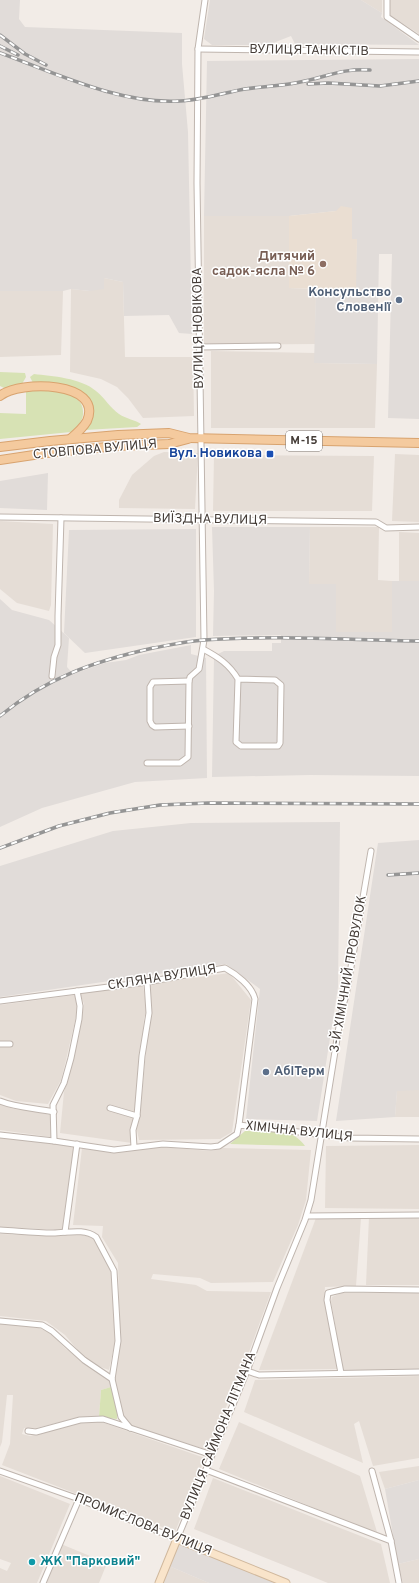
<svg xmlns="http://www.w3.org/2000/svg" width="419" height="1583" font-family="Overpass,sans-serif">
	<rect width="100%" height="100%" fill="#f2ece7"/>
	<g fill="#e5ddd6">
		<polygon points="361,0 382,0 382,13"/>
		<polygon points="390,0 419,0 419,34 390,15"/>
		<polygon points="204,216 289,216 289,288 316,289 315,344 204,345"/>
		<polygon points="104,278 123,282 125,357 193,357 194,416 143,418 128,398 117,387 101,379 70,372 71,289 90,291"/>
		<polygon points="0,291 63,291 61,355 0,357"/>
		<polygon points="211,351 315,353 315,363 377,364 375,428 211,428"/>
		<polygon points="164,452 198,453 195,509 119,508 119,500 132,475 154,456"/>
		<polygon points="395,454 419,455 419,522 392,521"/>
		<polygon points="214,455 374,456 372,511 213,511"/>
		<polygon points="0,521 53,524 51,605 49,611 17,603 0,589"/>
		<polygon points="310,527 379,527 378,580 392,581 392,632 336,632 336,584 309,584"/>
		<polygon points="399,532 419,533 419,608 419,581 399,581"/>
		<polygon points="229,973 251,1000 232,1132 220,1139 139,1140 136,1126 140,1116 149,1018 152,1013 150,984"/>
		<polygon points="143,985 147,1011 144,1018 140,1070 133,1121 130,1131 132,1143 60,1133 64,1092 74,1058 81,1021 84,1004 80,993"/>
		<polygon points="75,995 78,1008 66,1060 61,1080 48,1104 16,1101 0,1095 0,1005"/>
		<polygon points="397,1090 419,1090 419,1117 395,1117"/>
		<polygon points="0,1104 14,1109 34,1111 50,1115 51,1137 0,1130"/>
		<polygon points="0,1137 74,1145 62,1230 0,1227"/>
		<polygon points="419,1145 419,1209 325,1208 326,1146"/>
		<polygon points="162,1147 211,1151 223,1148 311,1150 306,1200 298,1225 273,1282 211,1283 200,1278 153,1274 151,1279 196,1285 207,1291 271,1292 249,1352 208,1450 132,1427 123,1416 114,1381 120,1336 118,1263 102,1237 103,1226 73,1225 82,1148 114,1152"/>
		<polygon points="369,1217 419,1217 419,1285 366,1285"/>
		<polygon points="316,1218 361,1218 356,1286 325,1287 324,1300 338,1369 259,1370"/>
		<polygon points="0,1234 57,1236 83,1235 95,1239 112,1273 115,1342 109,1370 95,1365 82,1355 65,1335 46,1321 0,1316"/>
		<polygon points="341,1293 419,1293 419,1369 343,1371 331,1301 332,1297"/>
		<polygon points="0,1323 39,1328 50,1333 66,1349 109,1377 111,1387 101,1390 99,1417 77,1418 36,1428 24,1428 22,1434 30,1436 79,1423 101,1422 205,1458 175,1532 2,1465 10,1444 13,1395 7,1395 2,1442 0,1447"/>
		<polygon points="419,1376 419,1458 373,1466 359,1421 354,1424 363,1463 244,1412 255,1380"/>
		<polygon points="239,1422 360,1476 377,1532 368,1530 219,1469"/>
		<polygon points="419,1466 419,1480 385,1489 379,1472"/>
		<polygon points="0,1476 70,1504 37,1583 0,1583 0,1568 7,1571 11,1563 0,1559"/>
		<polygon points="213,1478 381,1544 390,1583 328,1583 194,1529"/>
		<polygon points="61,1544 107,1563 99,1583 45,1583"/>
		<polygon points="419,1559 419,1583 403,1583 398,1564"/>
		<polygon points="169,1566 209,1583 162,1583"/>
	</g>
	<g fill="#e1dcd9">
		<polygon points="0,0 20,0 19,19 25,27 182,33 182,64 188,132 192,334 179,333 169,315 124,316 123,282 104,278 104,289 90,291 71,289 63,291 0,291"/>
		<polygon points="210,0 361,0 382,13 381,17 419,45 295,44 291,36 268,45 212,45 204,39"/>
		<polygon points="419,59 419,419 388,418 392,254 379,254 377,364 314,363 316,289 355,290 357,239 352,239 336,211 289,216 204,216 207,61"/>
		<polygon points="48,473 47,510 0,508 0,481"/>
		<polygon points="212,527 310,527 309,584 336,584 336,632 392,632 392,581 419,581 419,776 310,775 212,777 214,656 224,651 272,651 272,643 281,643 281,635 213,636 214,591"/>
		<polygon points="196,529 196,637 85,653 64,633 69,530"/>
		<polygon points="0,599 12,610 49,620 69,638 67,667 73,674 105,663 126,660 139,655 191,645 191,654 206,658 207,778 135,782 42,808 0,827"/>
		<polygon points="340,822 338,987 317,1121 246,1119 260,989 226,964 0,997 0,866 113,831 191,823"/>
		<polygon points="419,840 419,1090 397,1091 395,1117 336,1121 378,843"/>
		<polygon points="419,1480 419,1559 398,1564 385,1489"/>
		<polygon points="180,1541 276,1583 209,1583 169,1566"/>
	</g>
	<polygon fill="#eaded2" points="341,206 352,208 352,239 357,239 356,290 289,288 289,216 336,211"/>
	<g fill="#d7e2b4">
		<polygon points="0,372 25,373 26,377 22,384 4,388 0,386"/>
		<path d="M34,374C52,376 81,378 96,391C105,398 110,408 119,414C126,419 136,420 141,424L137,427L85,430L90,403C81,382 52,385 33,383L30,377Z"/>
		<path d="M26,391C42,391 82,388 83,411C84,420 78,426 71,432L0,439V413L26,414Z"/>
		<path d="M245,1131C258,1131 286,1129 296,1137C300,1140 303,1143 305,1146L230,1144Z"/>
		<polygon points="111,1387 117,1411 117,1419 99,1417 101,1390"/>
	</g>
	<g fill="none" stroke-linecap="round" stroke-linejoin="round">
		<defs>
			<g id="street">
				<polyline points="387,0 387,17 419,39"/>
				<polyline points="198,49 419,52"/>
				<polyline points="199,347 278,346"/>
				<polyline points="0,517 376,522 386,528 419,527"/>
				<path d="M203,649C218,657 229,664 238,679L275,680L281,685L280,743L278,746H241L236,742L238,679"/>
				<polyline points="52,676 54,657 58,645 58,616 61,518"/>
				<polyline points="189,726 155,727 152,725 150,721 150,687 153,682 189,681"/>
				<polyline points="147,763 180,763 188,757 189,681 190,677 199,669 204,640 197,183 198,49 205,0"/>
				<path d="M0,1001L147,982L225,968C236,974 252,986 255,999L239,1125"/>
				<polyline points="0,1044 10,1044"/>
				<path d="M0,1101C17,1108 36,1108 54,1112"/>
				<polyline points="110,1108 137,1116"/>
				<polyline points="0,1135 54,1141 114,1150 163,1144 211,1147 219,1146 237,1134 239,1125 350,1138 419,1139"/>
				<polyline points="54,1141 53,1105 64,1083 71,1058 79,1019 80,1006 77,991"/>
				<polyline points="134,1147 133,1130 137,1116 142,1056 149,1013 147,982"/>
				<polyline points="307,1216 419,1215"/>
				<path d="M0,1230C18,1231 35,1233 53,1233C67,1233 84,1228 96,1237L114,1271L118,1341L112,1379L121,1417L130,1428"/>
				<polyline points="65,1232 77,1144"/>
				<polyline points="0,1321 42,1325 52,1331 84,1360 112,1379"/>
				<polyline points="247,1371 259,1375 419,1372"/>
				<polyline points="341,1373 327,1300 328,1293 345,1289 419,1290"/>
				<polyline points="28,1431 36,1432 80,1420 103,1419 212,1455"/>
				<polyline points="206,1470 391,1541"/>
				<polyline points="0,1471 79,1499 177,1539 247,1371 277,1288 305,1220 311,1200 342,1008 346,996 371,851"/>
				<polyline points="372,1471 391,1541 399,1583"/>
				<polyline points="43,1583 79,1499"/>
			</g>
			<polyline id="secondary" points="159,1583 177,1539 286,1583"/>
			<g id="primary">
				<path d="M0,396C19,380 104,381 87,421C83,428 76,434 70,439"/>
				<polyline points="0,447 50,441 118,435 169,433 189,438 419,443"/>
				<polyline points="0,460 47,453 117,446 169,444 188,439"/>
			</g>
		</defs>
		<use href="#street" stroke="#bfb5ae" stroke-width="7"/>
		<use href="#secondary" stroke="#d0b89d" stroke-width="9"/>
		<use href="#primary" stroke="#d8a36f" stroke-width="10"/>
		<use href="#street" stroke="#fff" stroke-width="5"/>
		<use href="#secondary" stroke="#f9e4ca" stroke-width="7"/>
		<use href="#primary" stroke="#f4ca9e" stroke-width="8"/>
		<defs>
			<g id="rail">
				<polyline points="0,35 25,54 46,65"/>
				<polyline points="0,46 18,55"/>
				<path d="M0,53C55,73 121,105 180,101C202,100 223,93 245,89C265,86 285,86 305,81C328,76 345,68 370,70"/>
				<polyline points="308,84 328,83 380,86 419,81"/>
				<path d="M0,716C46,678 95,661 153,648C170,645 187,641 204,640C275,635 348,640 419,641"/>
				<polyline points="0,848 59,826 110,813 160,805 208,803 419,804"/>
				<polyline points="388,875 419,873"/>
			</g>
		</defs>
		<use href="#rail" stroke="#959595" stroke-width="3.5"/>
		<use href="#rail" stroke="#fff" stroke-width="2" stroke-dasharray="6" stroke-linecap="butt"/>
	</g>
	<circle fill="#8d6e63" stroke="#fff" stroke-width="1.5" cx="323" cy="264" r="4"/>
	<g fill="#5c6f8a" stroke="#fff" stroke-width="1.5">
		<circle cx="399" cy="300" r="4"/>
		<circle cx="266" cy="1072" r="4"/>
	</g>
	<rect fill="#1a4fb4" stroke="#fff" stroke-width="1.5" x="266" y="450" width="8" height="8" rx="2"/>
	<circle fill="#0f9aa8" stroke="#fff" stroke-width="1.5" cx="32" cy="1562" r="4"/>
	<g text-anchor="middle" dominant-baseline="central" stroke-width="3" stroke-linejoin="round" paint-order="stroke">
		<rect fill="#fff" stroke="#7c7673" stroke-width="1" x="286" y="431" width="36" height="20" rx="3"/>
		<g font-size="12" font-weight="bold" fill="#443c37">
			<text x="304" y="441">М-15</text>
		</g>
		<g font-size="13" fill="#443c37" stroke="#fff">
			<text transform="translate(309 51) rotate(1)">ВУЛИЦЯ ТАНКІСТІВ</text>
			<text transform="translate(199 328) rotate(-91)">ВУЛИЦЯ НОВІКОВА</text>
			<text transform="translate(95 450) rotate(-5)">СТОВПОВА ВУЛИЦЯ</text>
			<text transform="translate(210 520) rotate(1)">ВИЇЗДНА ВУЛИЦЯ</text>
			<text transform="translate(349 974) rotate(-80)">3-Й ХІМІЧНИЙ ПРОВУЛОК</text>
			<text transform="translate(162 978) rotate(-9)">СКЛЯНА ВУЛИЦЯ</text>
			<text transform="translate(299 1132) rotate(6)">ХІМІЧНА ВУЛИЦЯ</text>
			<text transform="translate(219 1436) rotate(-68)">ВУЛИЦЯ САЙМОНА ЛІТМАНА</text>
			<text transform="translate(143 1525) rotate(22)">ПРОМИСЛОВА ВУЛИЦЯ</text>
		</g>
		<g font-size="13" font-weight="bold" fill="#785e54" stroke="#fff" text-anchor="end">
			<text x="315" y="257">Дитячий<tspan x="315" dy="15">садок-ясла № 6</tspan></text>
		</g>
		<g font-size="13" font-weight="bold" fill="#4e5e75" stroke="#fff" text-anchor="end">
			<text x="391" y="293">Консульство<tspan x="391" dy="15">Словенії</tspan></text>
			<text x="274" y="1072" text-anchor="start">АбіТерм</text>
		</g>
		<g font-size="13" font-weight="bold" fill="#164399" stroke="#fff" text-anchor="end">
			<text x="262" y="454">Вул. Новикова</text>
		</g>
		<g font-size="13" font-weight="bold" fill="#0d838f" stroke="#fff" text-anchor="start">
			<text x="40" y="1562">ЖК "Парковий"</text>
		</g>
	</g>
</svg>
